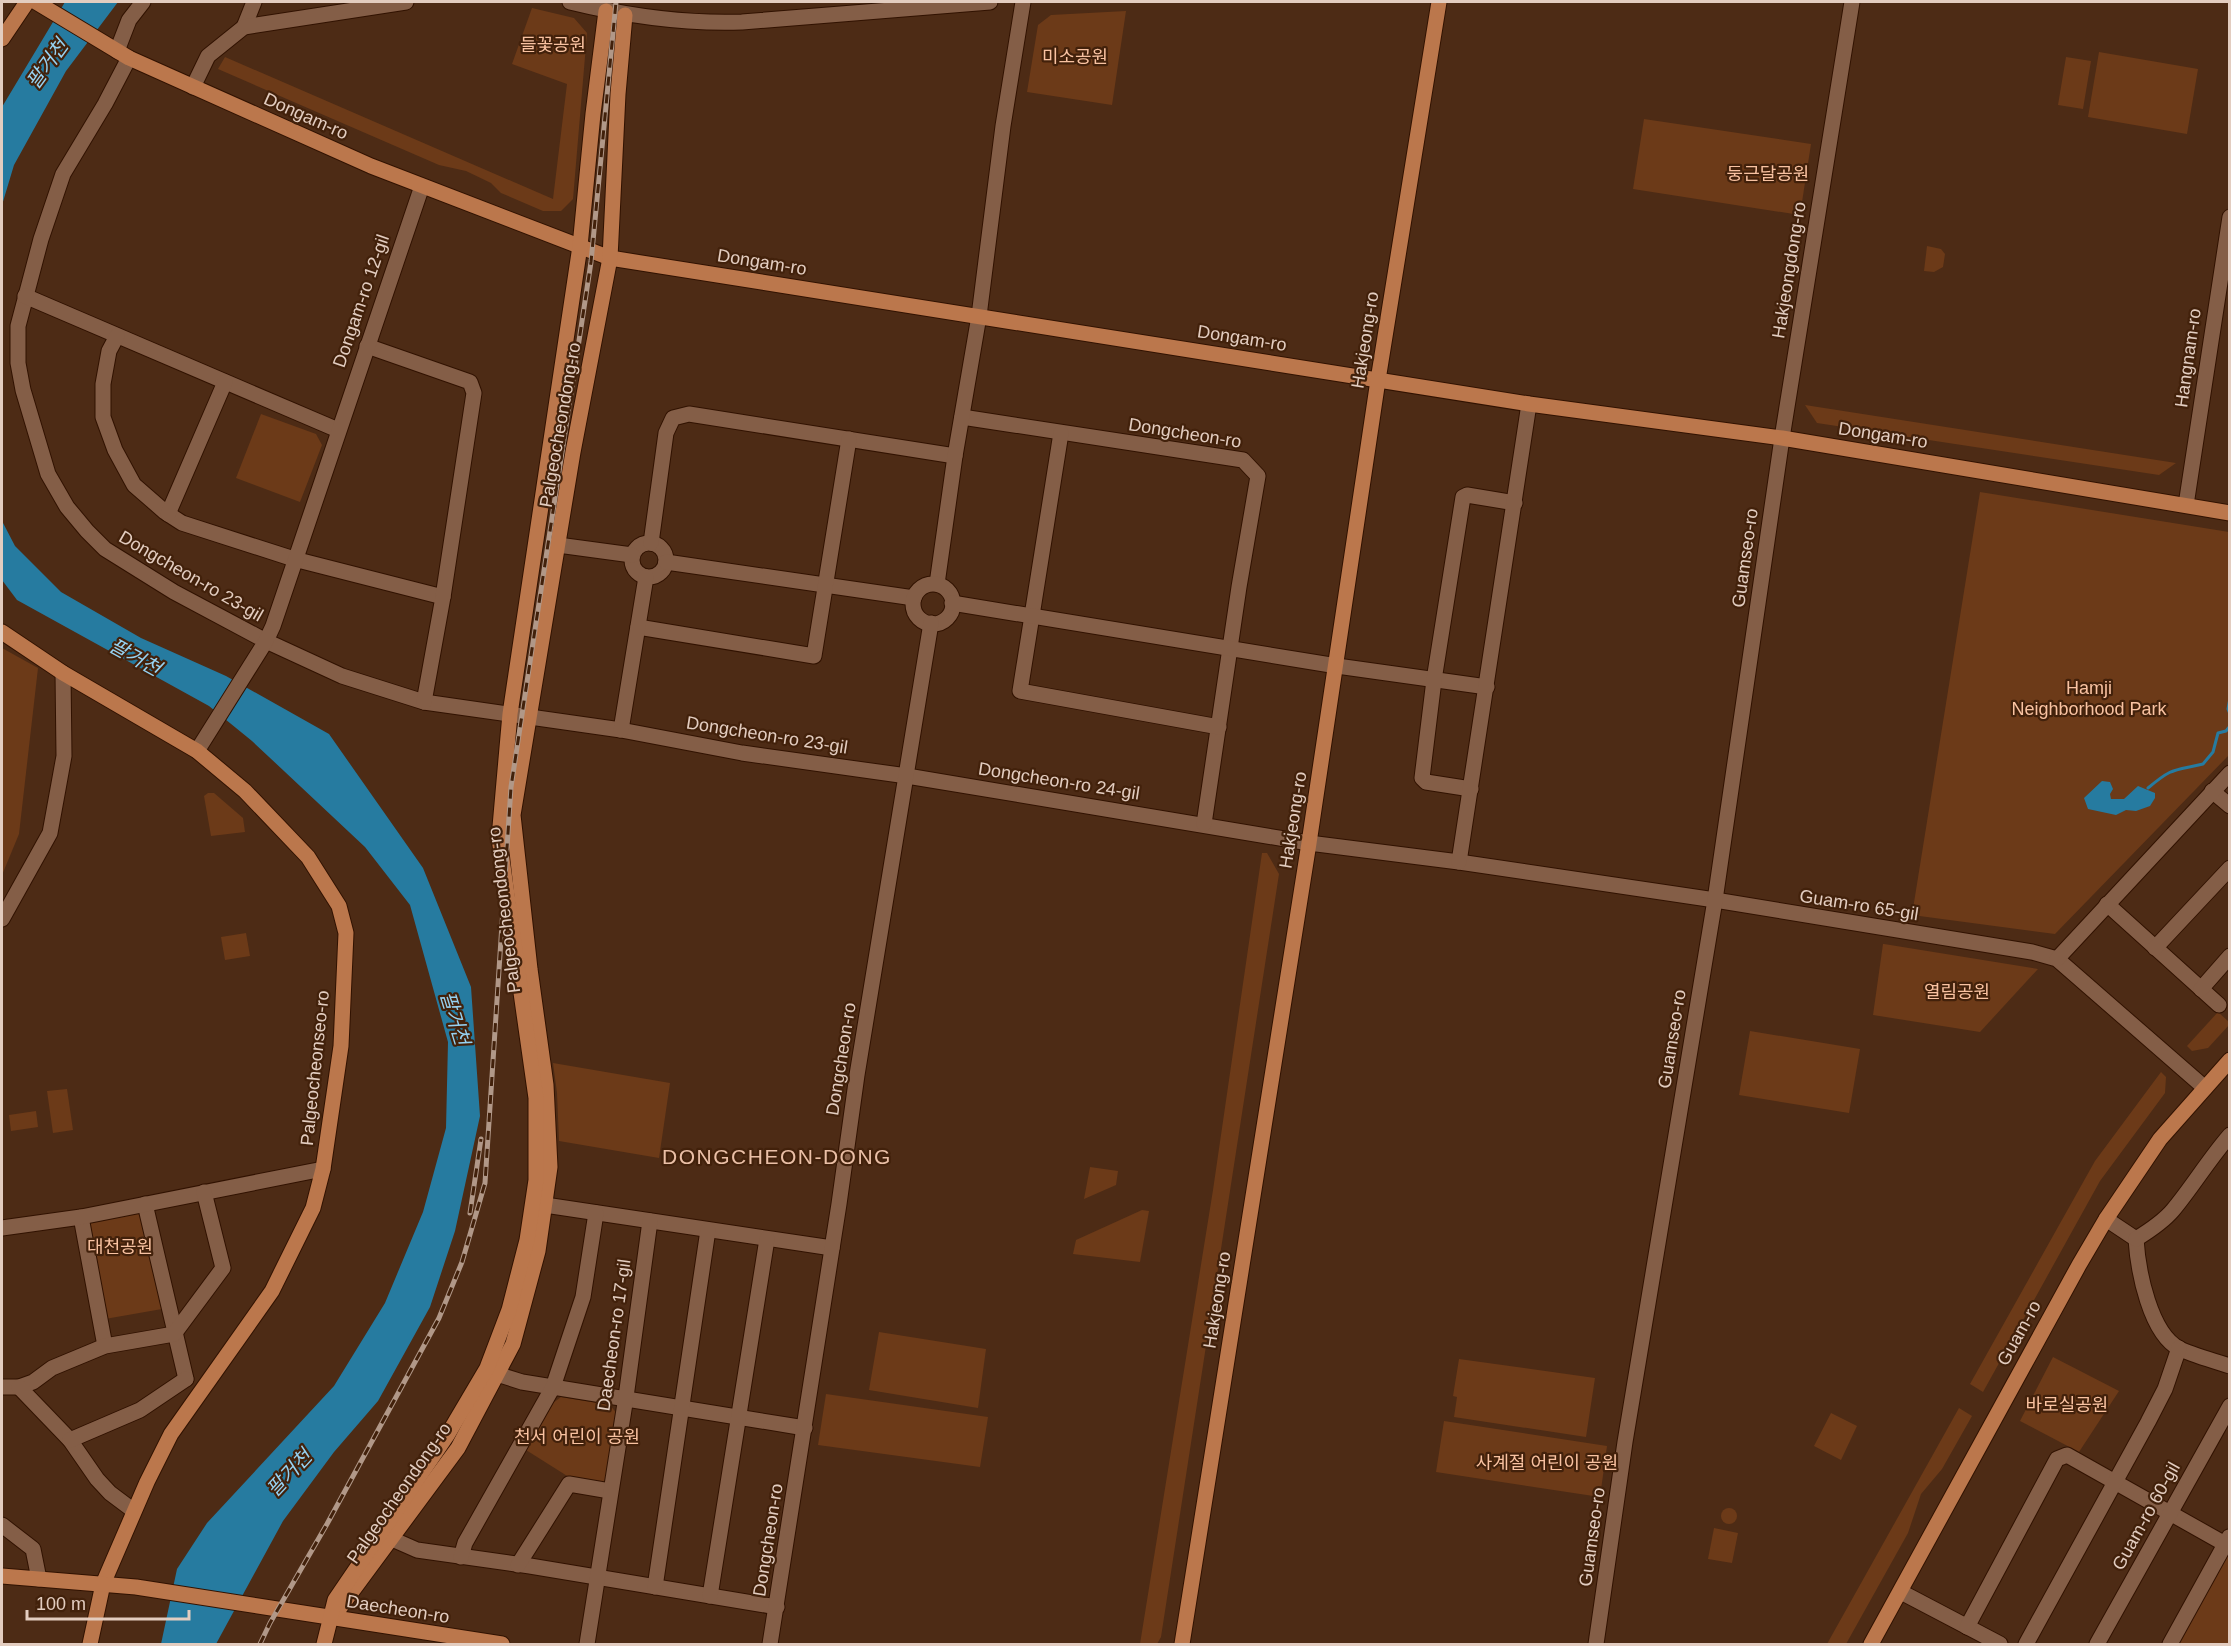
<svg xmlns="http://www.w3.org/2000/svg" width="2231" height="1646" font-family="Helvetica,'Noto Sans KR',sans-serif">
	<rect width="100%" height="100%" fill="#4d2b15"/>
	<g fill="#6c3a18">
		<polygon points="532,8 574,18 587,33 573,199 561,211 543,211 501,193 491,183 466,171 439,165 218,69 225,57 553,199 567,84 512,64"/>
		<polygon points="1126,11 1112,105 1027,92 1038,25 1051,15"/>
		<polygon points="2099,52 2198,69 2187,134 2088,117"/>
		<polygon points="2066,57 2091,61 2083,109 2058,105"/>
		<polygon points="1644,119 1811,144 1800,215 1633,189"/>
		<polygon points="1927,246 1941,249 1945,254 1943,267 1934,272 1924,271"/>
		<polygon points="1805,405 2176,463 2159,475 1817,423"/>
		<polygon points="261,414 316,434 322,445 300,502 236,478"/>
		<polygon points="1980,492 2229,532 2229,755 2055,934 1912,915"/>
		<polygon points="2,648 38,668 19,834 2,875"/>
		<polygon points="208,793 214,793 243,818 245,832 211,836 204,796"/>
		<polygon points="1262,853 1267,853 1279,874 1161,1637 1157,1644 1140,1644 1213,1190"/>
		<polygon points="246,933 250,956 225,960 221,937"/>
		<polygon points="1883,944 1884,944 2038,969 1980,1032 1873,1015"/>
		<polygon points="2218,1012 2229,1022 2229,1025 2208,1048 2192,1051 2187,1046"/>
		<polygon points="1750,1031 1860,1049 1849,1113 1739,1095"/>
		<polygon points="553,1063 670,1083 659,1158 559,1141 557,1093"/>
		<polygon points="2161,1072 2166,1077 2165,1093 2100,1181 1983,1392 1970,1384 2095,1161"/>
		<polygon points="67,1089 73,1130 53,1133 47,1091"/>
		<polygon points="36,1111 38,1127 11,1131 9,1115"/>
		<polygon points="1090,1167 1118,1171 1116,1185 1084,1199"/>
		<polygon points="1142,1210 1149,1211 1140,1262 1073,1254 1076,1240"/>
		<polygon points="135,1212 144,1218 162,1309 105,1319 87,1224 90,1220"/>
		<polygon points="879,1332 986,1349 978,1408 869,1390"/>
		<polygon points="2053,1357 2119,1391 2079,1452 2020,1421"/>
		<polygon points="1459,1359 1595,1378 1586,1437 1454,1417 1457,1397 1453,1396"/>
		<polygon points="826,1394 988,1417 980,1467 818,1445"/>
		<polygon points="561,1397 610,1405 617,1414 607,1479 600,1484 572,1479 526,1450 553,1403"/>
		<polygon points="1959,1408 1972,1416 1942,1469 1921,1494 1908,1533 1846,1644 1827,1644"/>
		<polygon points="1831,1413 1857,1426 1841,1460 1814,1446"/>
		<polygon points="1444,1421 1607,1446 1600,1497 1436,1472"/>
		<circle cx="1729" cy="1516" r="8"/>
		<polygon points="1714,1528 1738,1533 1732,1563 1708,1559"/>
		<polygon points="2229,1543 2229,1644 2174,1644"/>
	</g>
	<g fill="#267ba0">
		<polygon points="65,2 118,2 66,71 14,165 2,205 2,107"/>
		<polygon points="2,521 15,546 61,592 141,638 226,676 329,734 423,868 471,987 480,1116 455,1231 430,1307 378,1401 334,1452 283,1521 216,1644 161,1644 177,1569 207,1523 334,1386 385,1303 423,1212 446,1128 448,1042 410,905 365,847 252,741 209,706 17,600 2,580"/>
		<polygon points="2102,781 2110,782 2113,789 2110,794 2111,799 2124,799 2138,786 2155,793 2155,798 2150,806 2136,811 2126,810 2116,815 2088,809 2084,798"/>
	</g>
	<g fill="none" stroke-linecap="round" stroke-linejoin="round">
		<g stroke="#267ba0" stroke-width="3">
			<polyline points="2230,698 2228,709 2230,714"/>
			<path d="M2148,788C2173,767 2173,771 2203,764L2213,752L2218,733L2226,731L2230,726"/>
		</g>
		<defs>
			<g id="minor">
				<path d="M570,2C627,16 683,24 742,22L990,2"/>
				<polyline points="244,27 254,2"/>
				<polyline points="117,51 129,20 143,2"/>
				<polyline points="129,58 105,104 63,174 41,239 18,326 18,363 23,390 48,474 67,507 87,531 105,549 174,592 266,641 342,676 424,702 621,730 742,753 907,776 1309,843 1459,862 1715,900 2032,952 2057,959 2205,1088"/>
				<polyline points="193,87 208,56 244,27 406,2"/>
				<polyline points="25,296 338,430"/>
				<polyline points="117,336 109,351 103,384 103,417 115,450 134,485 165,512 182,523 294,559 443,597"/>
				<polyline points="367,346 470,382 474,393 443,597 424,702"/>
				<polyline points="962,417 1243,460 1258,476 1239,587 1204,824"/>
				<polyline points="1061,433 1020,691 1219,727"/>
				<polyline points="2186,505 2230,217"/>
				<polyline points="168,514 225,382"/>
				<circle cx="649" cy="560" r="17"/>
				<polyline points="651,543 666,433 673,418 689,414 955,456"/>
				<polyline points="558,545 632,555"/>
				<polyline points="666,562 914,598"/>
				<polyline points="937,584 955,456 979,316 1003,126 1023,2"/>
				<circle cx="933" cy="604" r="20"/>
				<polyline points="952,603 1337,666 1487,687"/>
				<polyline points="638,627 814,656 849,439"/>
				<polyline points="621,730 646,577"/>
				<polyline points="197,751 266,641 273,626 422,186"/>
				<polyline points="1471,789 1426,782 1422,778 1434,680 1463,497 1467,495 1515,503"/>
				<polyline points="2212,791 2230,806"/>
				<polyline points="1459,862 1529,404"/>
				<polyline points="2107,904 2219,1005"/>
				<polyline points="2,919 50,833 64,756 63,673"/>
				<polyline points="2155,948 2230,868"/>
				<polyline points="2057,959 2230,773"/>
				<polyline points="2201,989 2230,956"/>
				<polyline points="145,1204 186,1379"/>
				<polyline points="545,1205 832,1248"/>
				<polyline points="81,1217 105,1346"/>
				<polyline points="2106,1219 2136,1239"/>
				<polyline points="2,1228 81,1217 323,1169"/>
				<path d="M2136,1239C2138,1271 2150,1334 2180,1349C2196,1356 2214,1361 2230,1366"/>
				<path d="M2136,1239C2149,1231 2163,1222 2173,1210C2193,1186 2209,1159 2230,1135"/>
				<polyline points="497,1374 522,1382 805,1428"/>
				<polyline points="2,1387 19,1387 33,1382 52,1368 105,1346 174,1334 223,1268 204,1192"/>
				<polyline points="19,1387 70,1440 97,1479 110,1493 134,1511"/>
				<polyline points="70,1440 140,1410 186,1379"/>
				<polyline points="2,1525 33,1549 39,1579"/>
				<polyline points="392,1539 417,1550 530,1566 777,1607"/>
				<polyline points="461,1557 465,1543 553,1387 583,1297 596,1213"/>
				<polyline points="518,1565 569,1484 610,1491"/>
				<polyline points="655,1587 708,1230"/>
				<polyline points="1901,1592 2000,1644"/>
				<polyline points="710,1596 767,1239"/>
				<polyline points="1967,1627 2057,1459 2067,1455 2225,1544"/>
				<polyline points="587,1644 626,1397 650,1221"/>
				<polyline points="770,1644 839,1204 857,1075 931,623"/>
				<polyline points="1596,1644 1625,1442 1715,900 1782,438 1852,2"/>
				<polyline points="2026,1644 2148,1422 2165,1389 2179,1348"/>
				<polyline points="2097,1644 2230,1406"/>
				<polyline points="2170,1644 2229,1537"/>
			</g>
			<g id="major">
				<polyline points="36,2 129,58 371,166 610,258 1529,404 1782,438 2230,513"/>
				<polyline points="2,39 27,2"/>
				<polyline points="2,632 63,673 197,751 245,791 308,857 339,906 346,933 341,1046 323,1169 313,1208 272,1291 171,1434 147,1482 103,1584 90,1644"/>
				<polyline points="2,1576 136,1587 502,1644"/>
				<polyline points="339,1609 458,1448 513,1344 538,1251 550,1167 546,1085 530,969 513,815 573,452 610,258 618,94 625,15"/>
				<polyline points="324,1644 335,1600 448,1434 487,1368 509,1310 527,1240 536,1180 536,1098 499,838 510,714 580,246 593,114 606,11"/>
				<polyline points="1182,1644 1309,843 1378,380 1439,2"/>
				<polyline points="1871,1644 2079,1265 2106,1219 2160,1139 2230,1060"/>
			</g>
		</defs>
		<use href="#minor" stroke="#311200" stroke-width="17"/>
		<use href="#major" stroke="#311200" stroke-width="17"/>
		<use href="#minor" stroke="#845e47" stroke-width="15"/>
		<use href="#major" stroke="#bb774c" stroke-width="15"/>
		<defs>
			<g id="rail">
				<polyline points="470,1213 481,1139"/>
				<polyline points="260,1644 270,1623 327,1524 439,1318 462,1262 485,1183 511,787 591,262 616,2"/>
			</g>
		</defs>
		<use href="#rail" stroke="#b19888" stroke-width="5"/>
		<use href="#rail" stroke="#42210b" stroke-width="3" stroke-dasharray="9" stroke-linecap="butt"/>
	</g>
	<g text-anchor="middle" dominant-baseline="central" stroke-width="4.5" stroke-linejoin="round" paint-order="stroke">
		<g font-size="18" fill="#f9c2a1" stroke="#42210b">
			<text x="553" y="45">들꽃공원</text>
			<text x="1075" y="57">미소공원</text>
			<text x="1768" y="174">둥근달공원</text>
			<text x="2089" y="688">Hamji<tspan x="2089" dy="21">Neighborhood Park</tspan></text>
			<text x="1957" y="992">열림공원</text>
			<text x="120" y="1247">대천공원</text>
			<text x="2067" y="1405">바로실공원</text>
			<text x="577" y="1437">천서 어린이 공원</text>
			<text x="1547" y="1463">사계절 어린이 공원</text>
		</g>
		<g font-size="18" fill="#e3cdc0" stroke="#42210b">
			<text transform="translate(306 116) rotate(24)">Dongam-ro</text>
			<text transform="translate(762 262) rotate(9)">Dongam-ro</text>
			<text transform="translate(1789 270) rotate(-81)">Hakjeongdong-ro</text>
			<text transform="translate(361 301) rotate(-71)">Dongam-ro 12-gil</text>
			<text transform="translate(1242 338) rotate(9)">Dongam-ro</text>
			<text transform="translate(1365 340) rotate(-81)">Hakjeong-ro</text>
			<text transform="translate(2188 358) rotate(-82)">Hangnam-ro</text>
			<text transform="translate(560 425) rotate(-80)">Palgeocheondong-ro</text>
			<text transform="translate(1185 433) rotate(9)">Dongcheon-ro</text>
			<text transform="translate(1883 435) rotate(9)">Dongam-ro</text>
			<text transform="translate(1745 558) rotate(-82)">Guamseo-ro</text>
			<text transform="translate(191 576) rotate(30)">Dongcheon-ro 23-gil</text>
			<text transform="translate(767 735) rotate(9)">Dongcheon-ro 23-gil</text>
			<text transform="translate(1059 781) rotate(9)">Dongcheon-ro 24-gil</text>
			<text transform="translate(1293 820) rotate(-81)">Hakjeong-ro</text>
			<text transform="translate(1859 905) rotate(9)">Guam-ro 65-gil</text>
			<text transform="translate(504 910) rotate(-97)">Palgeocheondong-ro</text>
			<text transform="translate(1672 1039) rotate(-81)">Guamseo-ro</text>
			<text transform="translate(841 1059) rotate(-81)">Dongcheon-ro</text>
			<text transform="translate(315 1068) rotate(-84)">Palgeocheonseo-ro</text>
			<text transform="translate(1217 1300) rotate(-81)">Hakjeong-ro</text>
			<text transform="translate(2019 1333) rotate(-61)">Guam-ro</text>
			<text transform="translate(614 1335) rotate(-82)">Daecheon-ro 17-gil</text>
			<text transform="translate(399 1493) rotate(-55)">Palgeocheondong-ro</text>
			<text transform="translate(2146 1516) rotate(-61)">Guam-ro 60-gil</text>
			<text transform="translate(1592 1537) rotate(-82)">Guamseo-ro</text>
			<text transform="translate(768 1540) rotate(-81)">Dongcheon-ro</text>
			<text transform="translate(398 1609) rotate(9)">Daecheon-ro</text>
		</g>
		<g font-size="20" font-style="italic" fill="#96d2f2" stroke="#42210b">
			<text transform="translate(47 64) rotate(-54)">팔거천</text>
			<text transform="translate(135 657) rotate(29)">팔거천</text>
			<text transform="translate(455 1018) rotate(73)">팔거천</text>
			<text transform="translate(289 1473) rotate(-47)">팔거천</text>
		</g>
		<g font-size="21" letter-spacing="1.5" fill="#eabfa6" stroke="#42210b">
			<text x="777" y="1156">DONGCHEON-DONG</text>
		</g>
	</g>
	<rect width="2231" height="1646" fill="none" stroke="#e3cdc0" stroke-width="6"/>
	<path d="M27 1610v9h162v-9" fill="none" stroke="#e3cdc0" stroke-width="3"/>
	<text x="36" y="1610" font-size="18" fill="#e3cdc0" stroke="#42210b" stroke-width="4.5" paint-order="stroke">100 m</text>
</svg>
